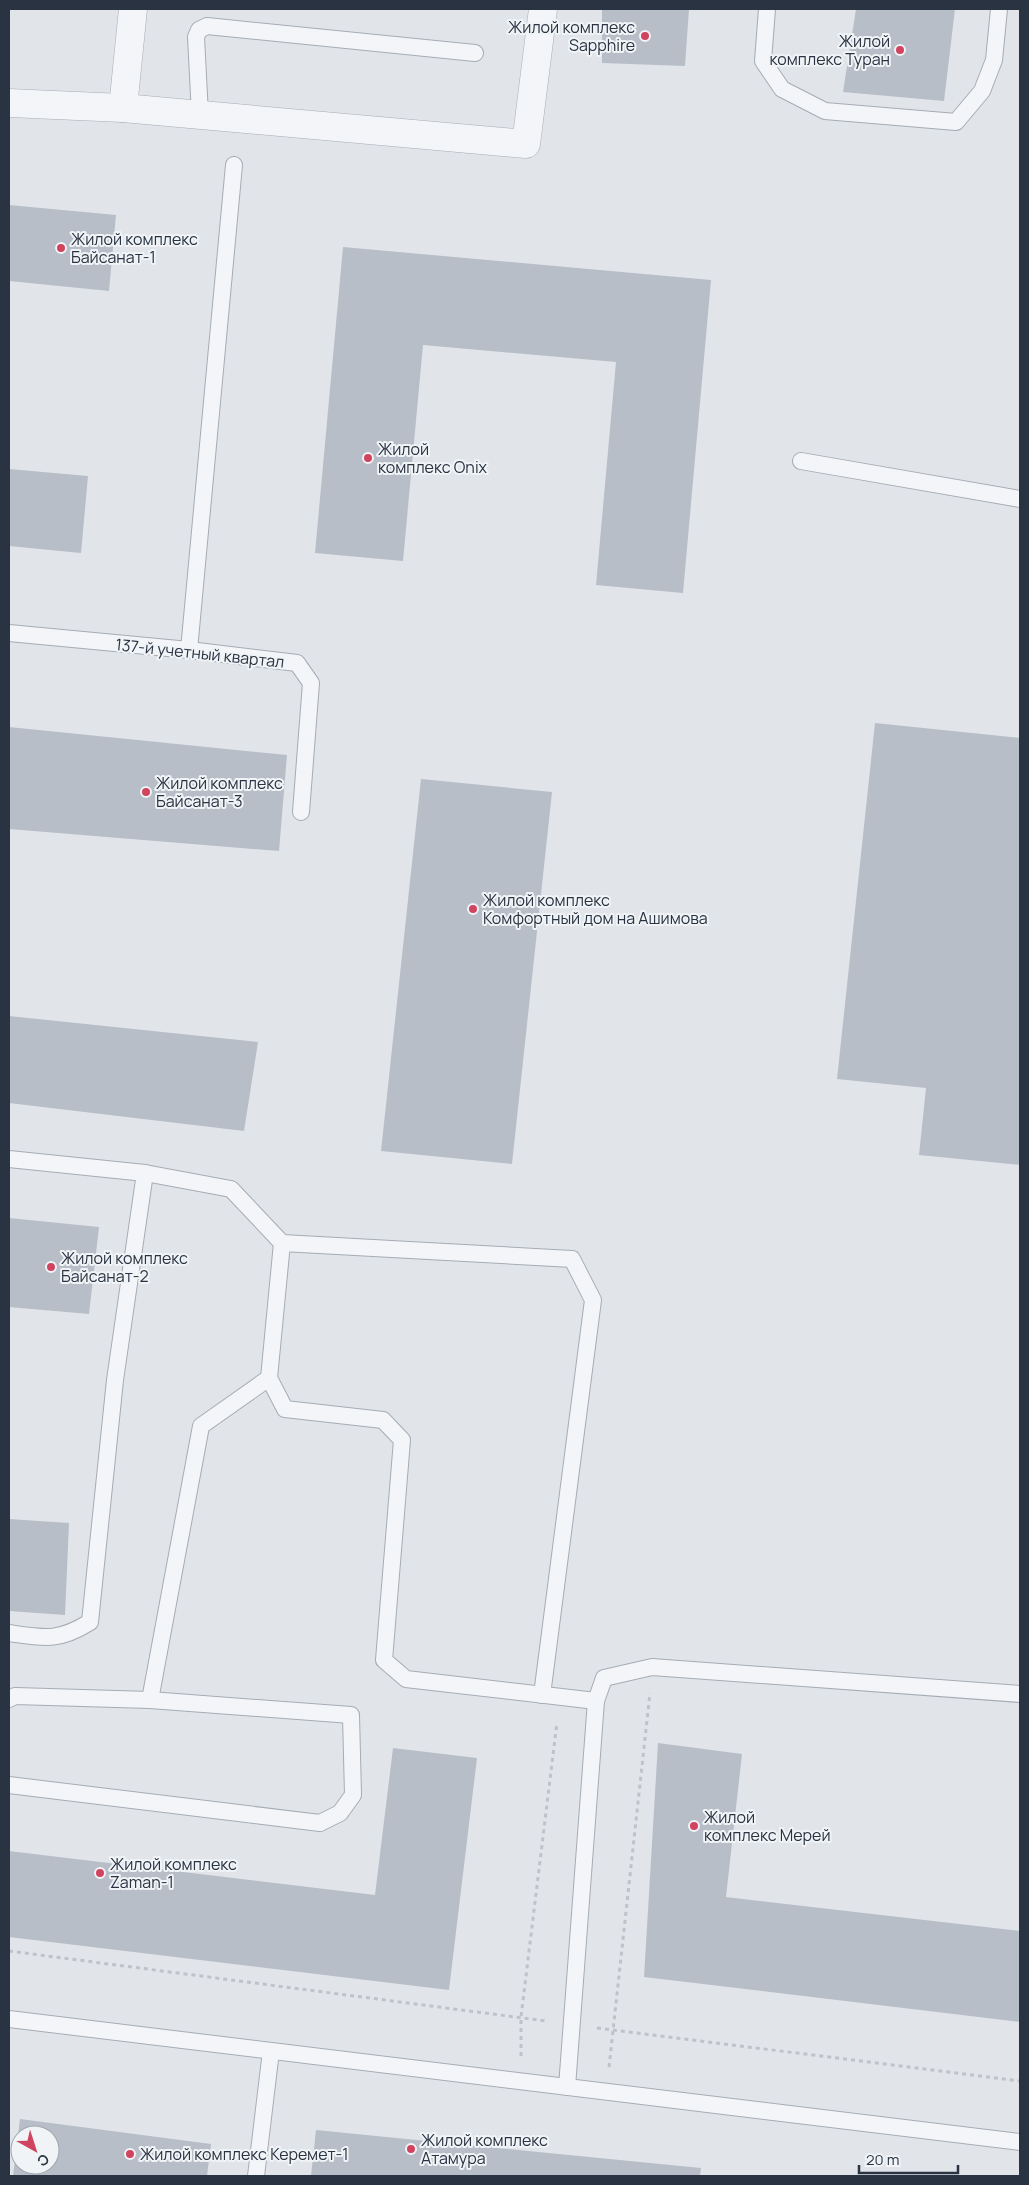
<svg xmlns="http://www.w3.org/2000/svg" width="1029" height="2185" font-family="Manrope,sans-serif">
	<rect width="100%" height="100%" fill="#e1e5ea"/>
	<g fill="#b8bec7" fill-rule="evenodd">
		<polygon points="602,9 689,9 685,66 602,63"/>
		<polygon points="856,9 955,9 944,101 843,92"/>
		<polygon points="9,205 116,215 109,291 9,281"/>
		<polygon points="343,247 711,280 683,593 596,585 616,362 423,345 403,561 315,553"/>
		<polygon points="9,469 88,476 81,553 9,546"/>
		<polygon points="875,723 1020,738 1020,1165 919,1155 926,1088 837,1079"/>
		<polygon points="9,727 287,755 279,851 9,829"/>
		<polygon points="421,779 552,792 512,1164 381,1151"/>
		<polygon points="9,1016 258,1042 244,1131 9,1103"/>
		<polygon points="9,1218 99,1227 89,1314 9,1307"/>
		<polygon points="9,1519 69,1523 65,1615 9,1611"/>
		<polygon points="658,1743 742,1754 726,1897 1020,1931 1020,2022 644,1977"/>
		<polygon points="393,1748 477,1758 449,1990 9,1937 9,1851 375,1895"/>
		<path d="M20,2119L211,2144L207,2176H13ZM20,2135H50V2165H20Z"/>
		<polygon points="316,2130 701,2168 700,2176 311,2176"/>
	</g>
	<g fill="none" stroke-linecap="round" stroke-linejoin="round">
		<defs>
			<g id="lane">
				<polyline points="767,9 763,61 782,89 825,111 956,122 982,91 994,60 999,9"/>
				<polyline points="200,115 196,37 199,30 207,26 475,53"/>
				<polyline points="801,461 1020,499"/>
				<polyline points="9,633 189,650 297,663 311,683 301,812"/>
				<polyline points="189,650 234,165"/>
				<polyline points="9,1159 145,1173 231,1189 282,1243 572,1259 593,1300 542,1695"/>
				<polyline points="282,1243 269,1378 285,1409 383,1420 402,1440 384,1660 406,1679 596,1701"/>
				<path d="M9,1633C44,1638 58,1642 90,1622L115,1380L145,1173"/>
				<polyline points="9,1699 15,1696 150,1700 351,1715 353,1795 340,1813 320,1823 9,1785"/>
				<polyline points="150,1700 201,1426 269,1378"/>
				<polyline points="9,2019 1020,2142"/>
				<polyline points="567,2087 596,1701 604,1678 652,1667 1020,1694"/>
				<polyline points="256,2176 271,2051"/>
			</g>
			<g id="street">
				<polyline points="9,103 123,108 526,144 543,9"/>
				<polyline points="123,108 133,9"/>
			</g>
		</defs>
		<use href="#lane" stroke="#a6acb4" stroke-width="18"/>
		<use href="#street" stroke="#a6acb4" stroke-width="29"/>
		<g stroke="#bfc3c9" stroke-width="3" stroke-dasharray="4 4" stroke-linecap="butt">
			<polyline points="9,1951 546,2021"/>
			<polyline points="597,2028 1020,2081"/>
			<polyline points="521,2056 521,2017 557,1722"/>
			<polyline points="609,2067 650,1693"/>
		</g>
		<use href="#lane" stroke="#f4f5f8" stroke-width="16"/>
		<use href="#street" stroke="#f4f5f8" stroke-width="28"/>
	</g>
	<g fill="#d14460" stroke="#f0f4f7" stroke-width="2">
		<circle cx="645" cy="36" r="5"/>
		<circle cx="900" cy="50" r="5"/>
		<circle cx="61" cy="248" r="5"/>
		<circle cx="368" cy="458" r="5"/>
		<circle cx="146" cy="792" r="5"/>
		<circle cx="473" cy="909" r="5"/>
		<circle cx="51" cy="1267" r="5"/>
		<circle cx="694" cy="1826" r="5"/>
		<circle cx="100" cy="1873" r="5"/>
		<circle cx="411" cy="2149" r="5"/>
		<circle cx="130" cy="2154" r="5"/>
	</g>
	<g text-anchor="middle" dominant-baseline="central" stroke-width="4" stroke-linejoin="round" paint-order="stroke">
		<g font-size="16" fill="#293342" stroke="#f0f4f7" text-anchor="start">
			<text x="635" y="27" text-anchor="end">Жилой комплекс<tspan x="635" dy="18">Sapphire</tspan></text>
			<text x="890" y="41" text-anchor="end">Жилой<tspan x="890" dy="18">комплекс Туран</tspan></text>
			<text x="71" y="239">Жилой комплекс<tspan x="71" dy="18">Байсанат-1</tspan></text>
			<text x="378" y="449">Жилой<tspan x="378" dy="18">комплекс Onix</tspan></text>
			<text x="156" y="783">Жилой комплекс<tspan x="156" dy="18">Байсанат-3</tspan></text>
			<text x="483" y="900">Жилой комплекс<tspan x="483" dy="18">Комфортный дом на Ашимова</tspan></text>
			<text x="61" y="1258">Жилой комплекс<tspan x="61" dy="18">Байсанат-2</tspan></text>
			<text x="704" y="1817">Жилой<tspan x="704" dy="18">комплекс Мерей</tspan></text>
			<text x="110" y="1864">Жилой комплекс<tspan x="110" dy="18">Zaman-1</tspan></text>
			<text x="421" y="2140">Жилой комплекс<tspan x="421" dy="18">Атамура</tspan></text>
			<text x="140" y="2154">Жилой комплекс Керемет-1</text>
		</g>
		<g font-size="16" fill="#293342" stroke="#f0f4f7">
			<text transform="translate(200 653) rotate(6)">137-й учетный квартал</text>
		</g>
	</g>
	<rect width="1029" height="2185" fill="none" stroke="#293342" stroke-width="20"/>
	<g transform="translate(35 2150) rotate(141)"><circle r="24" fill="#f0f4f7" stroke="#a0a7af"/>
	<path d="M0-4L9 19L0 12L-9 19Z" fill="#d14460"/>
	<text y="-8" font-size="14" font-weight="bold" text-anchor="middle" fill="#293342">С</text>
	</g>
	<path d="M859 2165v8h99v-8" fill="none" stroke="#293342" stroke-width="2.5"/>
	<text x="866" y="2165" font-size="15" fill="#293342" stroke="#f0f4f7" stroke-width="4" paint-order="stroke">20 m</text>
</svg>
